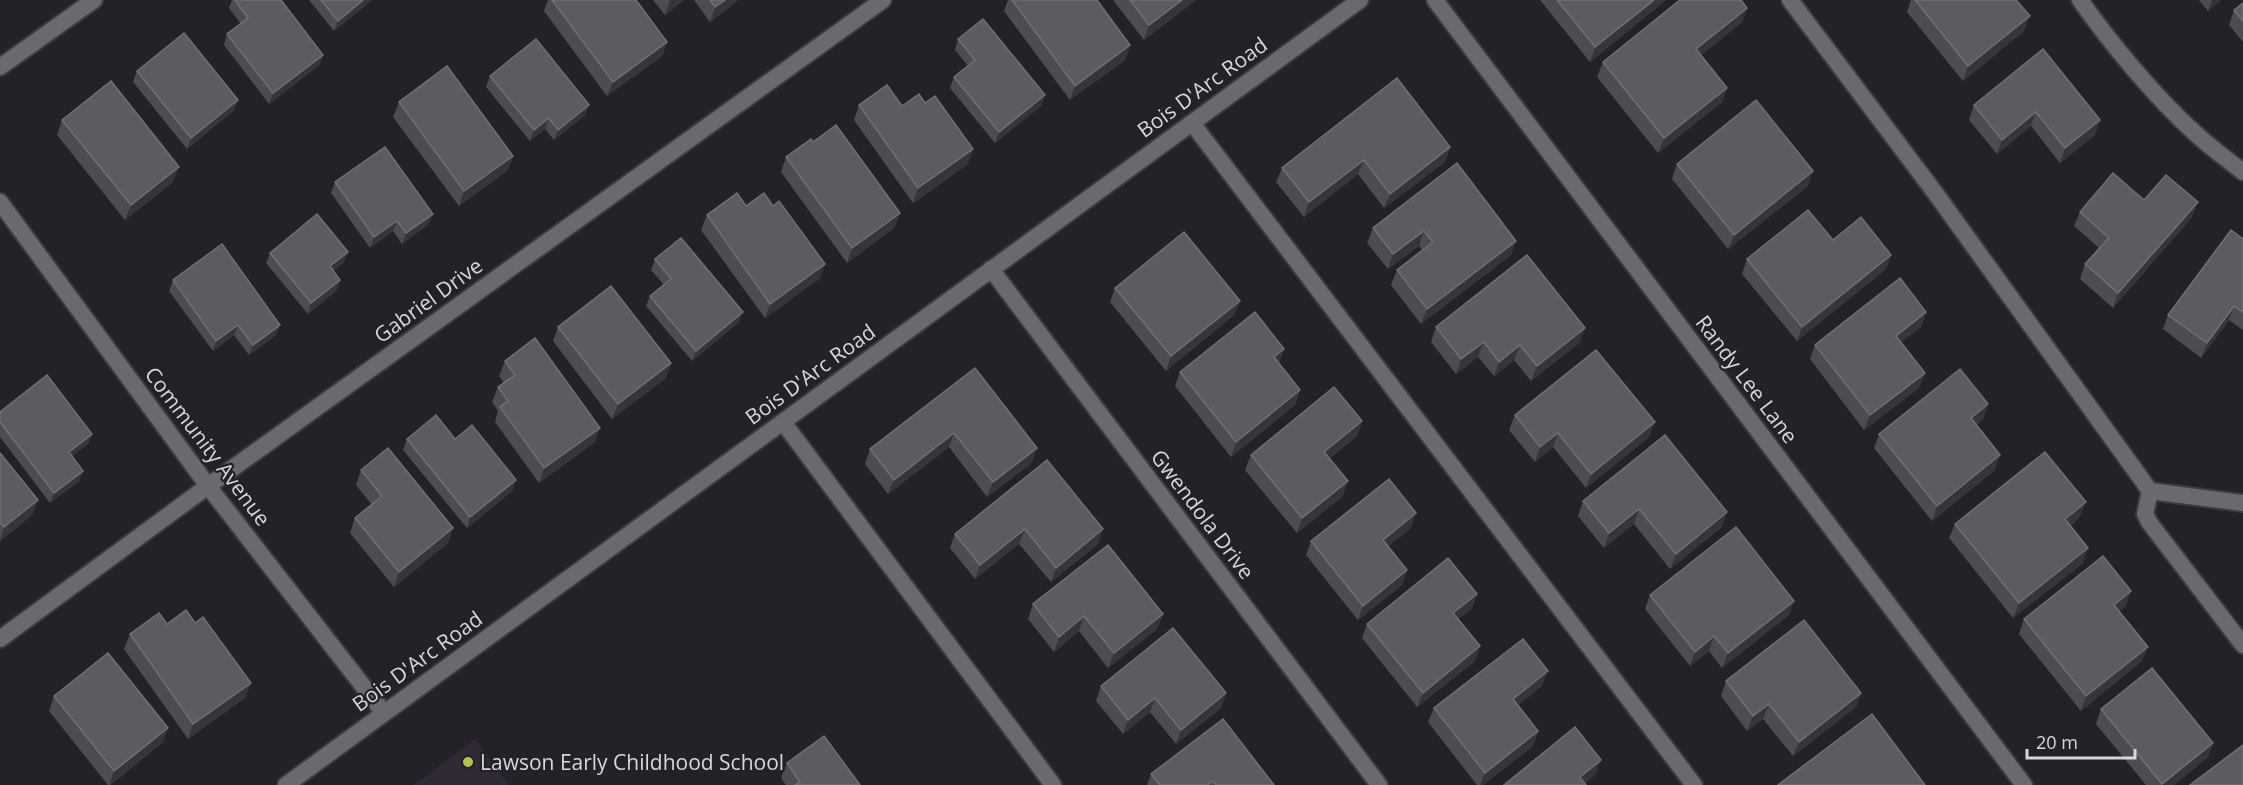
<svg xmlns="http://www.w3.org/2000/svg" width="2243" height="785" font-family="'Open Sans',sans-serif">
	<rect width="100%" height="100%" fill="#242128"/>
	<polygon fill="#2f2a35" points="475,739 509,785 414,785"/>
	<g fill="none" stroke-linecap="round" stroke-linejoin="round">
		<defs>
			<g id="service">
				<polyline points="1790,0 1936,194 2150,491 2243,503"/>
				<polyline points="1192,123 1694,785"/>
				<polyline points="783,422 1053,785"/>
				<polyline points="2150,491 2145,514 2149,522 2243,645"/>
			</g>
			<g id="minor">
				<polyline points="1435,0 2024,785"/>
				<path d="M2080,0C2111,44 2156,98 2196,134C2211,148 2227,159 2243,172"/>
				<polyline points="0,67 94,0"/>
				<polyline points="991,269 1379,785"/>
				<polyline points="0,639 208,486 883,0"/>
			</g>
			<g id="tertiary">
				<polyline points="0,202 208,486 384,713"/>
				<polyline points="286,785 1360,0"/>
			</g>
		</defs>
		<use href="#service" stroke="#3e3b40" stroke-width="20"/>
		<use href="#minor" stroke="#3e3b40" stroke-width="20"/>
		<use href="#tertiary" stroke="#3e3b40" stroke-width="20"/>
		<use href="#service" stroke="#6c6870" stroke-width="16"/>
		<use href="#minor" stroke="#6c6870" stroke-width="16"/>
		<use href="#tertiary" stroke="#6c6870" stroke-width="16"/>
	</g>
	<g fill="#4f4b53">
		<polygon points="232,0 281,0 323,55 319,65 269,104 224,45 227,34 241,24 229,8"/>
		<polygon points="309,0 372,0 334,31"/>
		<polygon points="548,0 636,0 667,42 662,56 607,96 544,11"/>
		<polygon points="653,0 684,0 665,15"/>
		<polygon points="694,0 738,0 710,22"/>
		<polygon points="1008,0 1097,0 1130,45 1125,60 1070,100 1004,11"/>
		<polygon points="1113,0 1196,0 1144,40"/>
		<polygon points="1540,0 1666,0 1590,62"/>
		<polygon points="1911,0 2016,0 2024,31 1963,81 1907,12"/>
		<polygon points="2199,0 2221,0 2208,11"/>
		<polygon points="2243,3 2243,42 2229,25 2234,10"/>
		<polygon points="1747,8 1742,22 1701,55 1727,88 1722,102 1658,153 1597,77 1603,62"/>
		<polygon points="958,39 1045,95 1041,106 995,143 950,88 954,77 968,66 955,50"/>
		<polygon points="2043,49 2100,120 2095,135 2060,163 2031,126 1997,154 1969,120 1974,105"/>
		<polygon points="137,71 238,100 234,110 187,149 133,82"/>
		<polygon points="490,76 589,105 585,115 554,140 545,129 530,141 486,87"/>
		<polygon points="399,102 513,156 508,170 459,206 393,117"/>
		<polygon points="859,105 902,106 968,164 913,203 854,120"/>
		<polygon points="62,120 173,182 125,220 57,135"/>
		<polygon points="813,142 900,213 894,228 847,263 781,172 786,157"/>
		<polygon points="1450,147 1445,162 1384,208 1358,174 1304,217 1276,182 1282,168"/>
		<polygon points="1457,163 1511,255 1421,324 1391,285 1397,270 1422,250 1419,246 1388,269 1367,243 1373,228"/>
		<polygon points="1677,164 1808,186 1728,249 1672,179"/>
		<polygon points="335,182 429,224 402,244 393,231 370,248 331,193"/>
		<polygon points="746,206 773,206 825,264 819,279 765,318 701,230 707,215"/>
		<polygon points="2080,212 2192,217 2113,308 2080,279 2085,264 2099,248 2074,226"/>
		<polygon points="2243,239 2243,330 2229,320 2201,358 2163,329 2168,315"/>
		<polygon points="1833,240 1891,255 1886,269 1797,341 1742,274 1747,259"/>
		<polygon points="270,253 344,262 333,271 340,280 337,290 308,314 266,263"/>
		<polygon points="655,259 739,322 692,361 646,306 650,296 664,285 651,270"/>
		<polygon points="173,280 276,335 249,355 234,335 213,351 169,291"/>
		<polygon points="1115,288 1234,315 1166,371 1110,302"/>
		<polygon points="1926,312 1921,327 1901,342 1925,373 1919,388 1864,430 1810,359 1815,345"/>
		<polygon points="558,327 671,363 666,378 612,419 553,341"/>
		<polygon points="1436,327 1585,328 1579,343 1531,381 1514,360 1494,376 1478,357 1456,374 1431,342"/>
		<polygon points="505,361 600,428 595,442 539,483 495,422 498,411 492,402 498,387 504,383 499,376"/>
		<polygon points="975,368 1032,463 987,497 949,447 888,494 865,464 870,449"/>
		<polygon points="1180,372 1300,390 1295,405 1231,457 1175,386"/>
		<polygon points="1988,404 1983,419 1976,425 1995,470 1932,521 1874,448 1879,434"/>
		<polygon points="0,412 92,434 88,444 72,456 83,471 79,481 50,503 0,437"/>
		<polygon points="1515,415 1649,437 1586,488 1553,447 1535,462 1509,430"/>
		<polygon points="1362,421 1357,436 1330,458 1343,496 1297,533 1245,470 1251,455"/>
		<polygon points="1665,435 1722,527 1670,569 1634,524 1604,548 1578,516 1583,501"/>
		<polygon points="407,439 516,480 512,491 467,528 403,450"/>
		<polygon points="0,453 38,500 32,515 0,541"/>
		<polygon points="1047,460 1098,544 1051,582 1019,544 975,579 950,548 955,534"/>
		<polygon points="361,470 453,528 448,543 394,587 350,533 355,518 372,505 356,485"/>
		<polygon points="2080,517 2070,526 2088,548 2083,563 2013,618 1949,538 1955,524"/>
		<polygon points="1411,528 1388,546 1407,570 1402,585 1358,620 1306,555 1311,541"/>
		<polygon points="1477,594 1472,608 1458,619 1480,646 1475,661 1417,707 1362,638 1367,624"/>
		<polygon points="1650,595 1789,615 1722,668 1709,651 1690,666 1645,609"/>
		<polygon points="1033,604 1163,614 1157,629 1108,668 1079,631 1054,652 1028,619"/>
		<polygon points="2126,606 2119,611 2142,661 2081,711 2019,634 2024,619"/>
		<polygon points="195,623 246,697 188,739 124,649 130,634 167,624"/>
		<polygon points="1726,681 1861,693 1856,707 1793,756 1763,719 1747,731 1721,696"/>
		<polygon points="1101,686 1226,693 1221,708 1176,744 1150,712 1123,734 1096,701"/>
		<polygon points="1542,686 1518,705 1538,731 1533,746 1483,785 1477,785 1428,722 1434,708"/>
		<polygon points="54,696 168,728 163,742 110,785 108,785 49,711"/>
		<polygon points="2101,709 2213,743 2208,757 2174,785 2146,785 2096,724"/>
		<polygon points="787,763 860,785 786,785 781,778"/>
		<polygon points="1151,774 1274,785 1147,785"/>
	</g>
	<g fill="#38343c">
		<polygon points="363,0 372,0 334,31 338,21"/>
		<polygon points="670,0 684,0 665,15"/>
		<polygon points="725,0 738,0 710,22 715,7"/>
		<polygon points="1182,0 1196,0 1144,40 1149,25"/>
		<polygon points="1654,0 1666,0 1590,62 1595,47"/>
		<polygon points="2212,0 2221,0 2208,11"/>
		<polygon points="1747,8 1742,22 1691,64 1696,49"/>
		<polygon points="2030,16 2024,31 1963,81 1968,66"/>
		<polygon points="667,42 662,56 607,96 613,82"/>
		<polygon points="1130,45 1125,60 1070,100 1075,86"/>
		<polygon points="323,55 319,65 269,104 273,93"/>
		<polygon points="1727,88 1722,102 1658,153 1664,138"/>
		<polygon points="1045,95 1041,106 995,143 999,132"/>
		<polygon points="238,100 234,110 187,149 191,138"/>
		<polygon points="589,105 585,115 554,140 558,130"/>
		<polygon points="2036,112 2031,126 1997,154 2002,140"/>
		<polygon points="549,118 545,129 530,141 534,130"/>
		<polygon points="2100,120 2095,135 2060,163 2065,148"/>
		<polygon points="1450,147 1445,162 1384,208 1390,194"/>
		<polygon points="973,149 968,164 913,203 918,188"/>
		<polygon points="513,156 508,170 459,206 464,191"/>
		<polygon points="1364,160 1358,174 1304,217 1309,202"/>
		<polygon points="179,167 173,182 125,220 131,205"/>
		<polygon points="1813,171 1808,186 1728,249 1734,235"/>
		<polygon points="2198,202 2192,217 2113,308 2118,293"/>
		<polygon points="900,213 894,228 847,263 852,248"/>
		<polygon points="433,214 429,224 402,244 406,233"/>
		<polygon points="397,221 393,231 370,248 374,237"/>
		<polygon points="1424,231 1419,246 1388,269 1393,254"/>
		<polygon points="1516,241 1511,255 1421,324 1427,309"/>
		<polygon points="348,252 344,262 326,277 330,266"/>
		<polygon points="1891,255 1886,269 1797,341 1802,327"/>
		<polygon points="825,264 819,279 765,318 770,304"/>
		<polygon points="340,280 337,290 308,314 311,303"/>
		<polygon points="1240,301 1234,315 1166,371 1171,356"/>
		<polygon points="2234,306 2229,320 2201,358 2207,343"/>
		<polygon points="743,312 739,322 692,361 696,351"/>
		<polygon points="1926,312 1921,327 1891,350 1896,336"/>
		<polygon points="238,325 234,335 213,351 216,341"/>
		<polygon points="280,325 276,335 249,355 253,345"/>
		<polygon points="1585,328 1579,343 1531,381 1537,366"/>
		<polygon points="1484,342 1478,357 1456,374 1461,359"/>
		<polygon points="1520,345 1514,360 1494,376 1499,362"/>
		<polygon points="1284,349 1279,364 1274,357"/>
		<polygon points="671,363 666,378 612,419 618,404"/>
		<polygon points="1925,373 1919,388 1864,430 1870,415"/>
		<polygon points="1300,390 1295,405 1231,457 1236,442"/>
		<polygon points="1988,404 1983,419 1965,433 1971,418"/>
		<polygon points="1362,421 1357,436 1319,467 1324,452"/>
		<polygon points="1655,422 1649,437 1586,488 1591,474"/>
		<polygon points="600,428 595,442 539,483 544,468"/>
		<polygon points="954,433 949,447 888,494 894,480"/>
		<polygon points="1558,433 1553,447 1535,462 1540,447"/>
		<polygon points="92,434 88,444 65,462 69,452"/>
		<polygon points="1037,448 1032,463 987,497 993,482"/>
		<polygon points="2000,455 1995,470 1932,521 1937,506"/>
		<polygon points="83,471 79,481 50,503 54,493"/>
		<polygon points="516,480 512,491 467,528 470,517"/>
		<polygon points="1348,481 1343,496 1297,533 1302,518"/>
		<polygon points="38,500 32,515 0,541 4,527"/>
		<polygon points="2086,502 2080,517 2059,534 2065,519"/>
		<polygon points="1639,509 1634,524 1604,548 1609,533"/>
		<polygon points="1727,512 1722,527 1670,569 1676,554"/>
		<polygon points="1416,513 1411,528 1378,555 1383,540"/>
		<polygon points="453,528 448,543 394,587 399,572"/>
		<polygon points="1025,529 1019,544 975,579 980,565"/>
		<polygon points="1103,529 1098,544 1051,582 1056,568"/>
		<polygon points="2088,548 2083,563 2013,618 2019,603"/>
		<polygon points="1407,570 1402,585 1358,620 1363,606"/>
		<polygon points="2131,591 2126,606 2109,619 2114,605"/>
		<polygon points="1477,594 1472,608 1448,627 1453,613"/>
		<polygon points="1794,601 1789,615 1722,668 1728,653"/>
		<polygon points="1163,614 1157,629 1108,668 1114,653"/>
		<polygon points="1084,616 1079,631 1054,652 1059,637"/>
		<polygon points="1714,636 1709,651 1690,666 1695,652"/>
		<polygon points="1480,646 1475,661 1417,707 1423,693"/>
		<polygon points="2148,647 2142,661 2081,711 2086,696"/>
		<polygon points="1548,671 1542,686 1508,713 1513,699"/>
		<polygon points="251,683 246,697 188,739 193,724"/>
		<polygon points="1226,693 1221,708 1176,744 1181,730"/>
		<polygon points="1861,693 1856,707 1793,756 1799,742"/>
		<polygon points="1155,698 1150,712 1123,734 1128,720"/>
		<polygon points="1769,704 1763,719 1747,731 1753,716"/>
		<polygon points="168,728 163,742 109,785 114,771"/>
		<polygon points="1538,731 1533,746 1483,785 1480,785 1485,773"/>
		<polygon points="2213,743 2208,757 2174,785 2162,785"/>
		<polygon points="1601,760 1596,774 1583,785 1580,777"/>
	</g>
	<g fill="#5e5a62" stroke="#716e74" stroke-width="1.5">
		<polygon points="235,0 281,0 323,55 273,93 227,34 248,18"/>
		<polygon points="321,0 363,0 338,21"/>
		<polygon points="552,0 636,0 667,42 613,82"/>
		<polygon points="710,0 725,0 715,7"/>
		<polygon points="1012,0 1097,0 1130,45 1075,86"/>
		<polygon points="1130,0 1182,0 1149,25"/>
		<polygon points="1557,0 1654,0 1595,47"/>
		<polygon points="1680,0 1741,0 1747,8 1696,49 1727,88 1664,138 1603,62"/>
		<polygon points="1915,0 2016,0 2030,16 1968,66"/>
		<polygon points="2243,3 2243,21 2234,10"/>
		<polygon points="983,19 1045,95 999,132 954,77 975,60 958,39"/>
		<polygon points="184,33 238,100 191,138 137,71"/>
		<polygon points="536,39 589,105 558,130 549,118 534,130 490,76"/>
		<polygon points="2043,49 2100,120 2065,148 2036,112 2002,140 1974,105"/>
		<polygon points="447,66 513,156 464,191 399,102"/>
		<polygon points="1397,78 1450,147 1390,194 1364,160 1309,202 1282,168"/>
		<polygon points="111,81 179,167 131,205 62,120"/>
		<polygon points="887,85 902,106 919,94 925,103 935,96 973,149 918,188 859,105"/>
		<polygon points="1756,100 1813,171 1734,235 1677,164"/>
		<polygon points="836,125 900,213 852,248 786,157 811,139 813,142"/>
		<polygon points="385,147 433,214 406,233 397,221 374,237 335,182"/>
		<polygon points="1457,163 1516,241 1427,309 1397,270 1433,242 1424,231 1393,254 1373,228"/>
		<polygon points="2113,173 2144,200 2166,175 2198,202 2118,293 2085,264 2109,238 2080,212"/>
		<polygon points="737,193 746,206 764,193 773,206 779,201 825,264 770,304 707,215"/>
		<polygon points="1808,210 1833,240 1861,217 1891,255 1802,327 1747,259"/>
		<polygon points="317,214 348,252 330,266 340,280 311,303 270,253"/>
		<polygon points="2231,230 2243,239 2243,312 2234,306 2207,343 2168,315"/>
		<polygon points="1184,232 1240,301 1171,356 1115,288"/>
		<polygon points="681,238 743,312 696,351 650,296 671,279 655,259"/>
		<polygon points="222,244 280,325 253,345 238,325 216,341 173,280"/>
		<polygon points="1527,255 1585,328 1537,366 1520,345 1499,362 1484,342 1461,359 1436,327"/>
		<polygon points="1900,278 1926,312 1896,336 1925,373 1870,415 1815,345"/>
		<polygon points="611,286 671,363 618,404 558,327"/>
		<polygon points="1255,312 1284,349 1274,357 1300,390 1236,442 1180,372"/>
		<polygon points="535,338 600,428 544,468 500,407 508,401 498,387 515,375 505,361"/>
		<polygon points="1596,350 1655,422 1591,474 1558,433 1540,447 1515,415"/>
		<polygon points="975,368 1037,448 993,482 954,433 894,480 870,449"/>
		<polygon points="1960,369 1988,404 1971,418 2000,455 1937,506 1879,434"/>
		<polygon points="47,375 92,434 69,452 83,471 54,493 0,422 0,412"/>
		<polygon points="1334,387 1362,421 1324,452 1348,481 1302,518 1251,455"/>
		<polygon points="436,415 455,439 472,425 516,480 470,517 407,439"/>
		<polygon points="1665,435 1727,512 1676,554 1639,509 1609,533 1583,501"/>
		<polygon points="388,448 453,528 399,572 355,518 382,496 361,470"/>
		<polygon points="2045,452 2086,502 2065,519 2088,548 2019,603 1955,524"/>
		<polygon points="0,453 38,500 4,527 0,522"/>
		<polygon points="1047,460 1103,529 1056,568 1025,529 980,565 955,534"/>
		<polygon points="1389,479 1416,513 1383,540 1407,570 1363,606 1311,541"/>
		<polygon points="1736,527 1794,601 1728,653 1714,636 1695,652 1650,595"/>
		<polygon points="1108,545 1163,614 1114,653 1084,616 1059,637 1033,604"/>
		<polygon points="2103,556 2131,591 2114,605 2148,647 2086,696 2024,619"/>
		<polygon points="1448,558 1477,594 1453,613 1480,646 1423,693 1367,624"/>
		<polygon points="186,610 195,623 203,617 251,683 193,724 130,634 159,613 167,624"/>
		<polygon points="1804,620 1861,693 1799,742 1769,704 1753,716 1726,681"/>
		<polygon points="1173,628 1226,693 1181,730 1155,698 1128,720 1101,686"/>
		<polygon points="1523,639 1548,671 1513,699 1538,731 1485,773 1434,708"/>
		<polygon points="108,653 168,728 114,771 54,696"/>
		<polygon points="2152,668 2213,743 2162,784 2101,709"/>
		<polygon points="1872,714 1925,785 1778,785"/>
		<polygon points="1223,719 1274,785 1216,785 1213,781 1207,785 1160,785 1151,774"/>
		<polygon points="1575,727 1601,760 1580,777 1586,785 1504,785"/>
		<polygon points="824,736 860,785 795,785 800,782 787,763"/>
		<polygon points="2243,745 2243,785 2190,785"/>
	</g>
	<circle fill="#b7c147" stroke="#242128" stroke-width="2" cx="468" cy="762" r="6"/>
	<g text-anchor="middle" dominant-baseline="central" stroke-width="4.5" stroke-linejoin="round" paint-order="stroke">
		<g font-size="21" fill="#d8d6da" stroke="#242128">
			<text transform="translate(1202 87) rotate(-36)">Bois D'Arc Road</text>
			<text transform="translate(428 300) rotate(-36)">Gabriel Drive</text>
			<text transform="translate(810 374) rotate(-36)">Bois D'Arc Road</text>
			<text transform="translate(1747 379) rotate(53)">Randy Lee Lane</text>
			<text transform="translate(208 446) rotate(53)">Community Avenue</text>
			<text transform="translate(1203 514) rotate(53)">Gwendola Drive</text>
			<text transform="translate(417 661) rotate(-36)">Bois D'Arc Road</text>
		</g>
		<g font-size="21" fill="#d8d6da" stroke="#242128" text-anchor="start">
			<text x="480" y="762">Lawson Early Childhood School</text>
		</g>
	</g>
	<path d="M2027 749v9h108v-9" fill="none" stroke="#d8d6da" stroke-width="3"/>
	<text x="2036" y="749" font-size="18" fill="#d8d6da" stroke="#242128" stroke-width="4.5" paint-order="stroke">20 m</text>
</svg>
